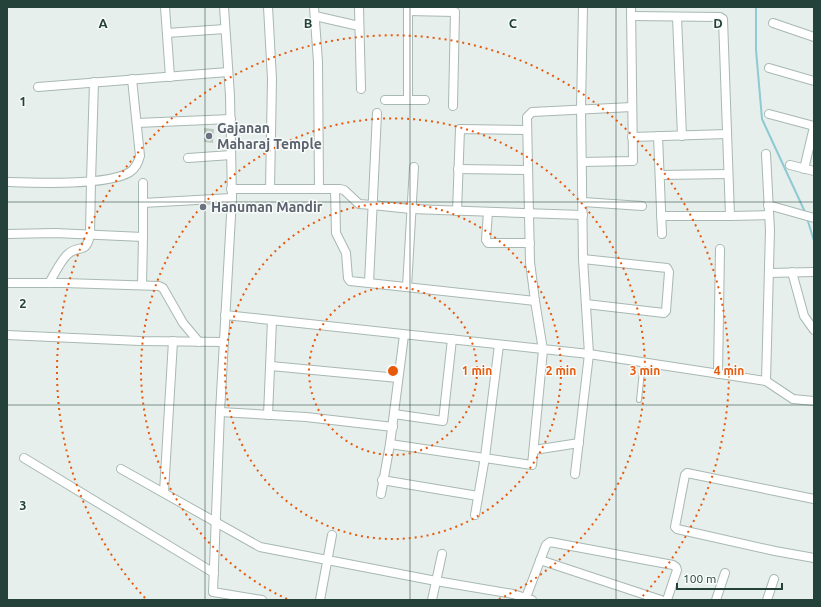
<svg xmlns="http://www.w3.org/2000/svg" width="821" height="607" font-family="Ubuntu,sans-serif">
	<rect width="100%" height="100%" fill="#e6efeb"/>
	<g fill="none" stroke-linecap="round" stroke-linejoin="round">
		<g stroke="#8ec9d4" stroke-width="2">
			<polyline points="756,7 756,50 762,119 805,212"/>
			<polyline points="807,218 814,241"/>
		</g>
	</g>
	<g fill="#bbcac4">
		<polygon points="204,128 214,129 213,143 204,142"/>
		<rect x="199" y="205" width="7" height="5"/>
	</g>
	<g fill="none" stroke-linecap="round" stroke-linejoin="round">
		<defs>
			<polyline id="service" points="639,400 643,362"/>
			<g id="minor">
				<polyline points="165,7 170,77"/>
				<polyline points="224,7 230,96 232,198 220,412 213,592 262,600"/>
				<polyline points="268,7 272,79 270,189"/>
				<polyline points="314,7 318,62 319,189"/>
				<polyline points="359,7 361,89"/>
				<polyline points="408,11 455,12 453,106"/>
				<polyline points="315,16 359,26"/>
				<polyline points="631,16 720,17 723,19 730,216 661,216"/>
				<polyline points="677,17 682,136"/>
				<polyline points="773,23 814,37"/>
				<polyline points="167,33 225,29"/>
				<polyline points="769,68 814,81"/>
				<polyline points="38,87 228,72"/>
				<polyline points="385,100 425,100"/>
				<polyline points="408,100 408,7"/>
				<polyline points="769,114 814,126"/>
				<polyline points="137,123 231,119"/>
				<polyline points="658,136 662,234"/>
				<polyline points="632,137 727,134"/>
				<polyline points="766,154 770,230 766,381"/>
				<polyline points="188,158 231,155"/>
				<polyline points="582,162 633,161 631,7"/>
				<polyline points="790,165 814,171"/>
				<polyline points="458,169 528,170"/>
				<polyline points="804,169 814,127"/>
				<polyline points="660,175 728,174"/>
				<path d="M7,182C35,183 108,186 130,172C136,168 138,163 140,156L132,79"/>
				<polyline points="231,189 340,189 344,190 359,204 372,205 411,209 583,215"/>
				<polyline points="335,189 336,233 346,253 348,278 350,281 535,301"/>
				<polyline points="583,202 642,206"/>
				<polyline points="143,203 232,198"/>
				<polyline points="768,205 814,218"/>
				<polyline points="457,211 460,129 527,130"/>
				<polyline points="488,212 486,240 488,243 530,243"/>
				<polyline points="730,216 769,215"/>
				<polyline points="7,234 55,233 143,237"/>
				<polyline points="583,259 667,268 669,272 666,311 664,313 586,304"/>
				<polyline points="792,272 804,316 814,330"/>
				<polyline points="769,273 814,272"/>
				<polyline points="7,283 64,283 159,286 163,288 183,323 199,342"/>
				<path d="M49,283C54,275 61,260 68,254C79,244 86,255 90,235L91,181L94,82"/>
				<polyline points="369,283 377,113"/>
				<polyline points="142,285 143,237 143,183"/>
				<polyline points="407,287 414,167"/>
				<polyline points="225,315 589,354 766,381 793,399 814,401"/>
				<polyline points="7,335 140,341 224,342"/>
				<polyline points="271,366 398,378"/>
				<polyline points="718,374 720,249"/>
				<polyline points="220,412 306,417 393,427"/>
				<polyline points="394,414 443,421 452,339"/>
				<polyline points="268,415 272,320"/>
				<polyline points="390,444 532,465 543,350 535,301 530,262 527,117 532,112 632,107"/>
				<polyline points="534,450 579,443"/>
				<polyline points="24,458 214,573"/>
				<polyline points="121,469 260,547 436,581 513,594 532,600"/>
				<polyline points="575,474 589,354 583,259 581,108 583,7"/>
				<polyline points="382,480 478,496"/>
				<polyline points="164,492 173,341"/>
				<polyline points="381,494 390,444 404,335"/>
				<polyline points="814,499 687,473 685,475 675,527 677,529 775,551 814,558"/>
				<polyline points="475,515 485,457 499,345"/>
				<polyline points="540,560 661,600"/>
				<polyline points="320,600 332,535"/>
				<polyline points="432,600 442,554"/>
				<polyline points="525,600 546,545 550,542 673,565 676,567 677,570 667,600"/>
				<polyline points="716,600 725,573"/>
				<polyline points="767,600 774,579"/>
			</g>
		</defs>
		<use href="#service" stroke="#a8b8b2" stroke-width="6"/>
		<use href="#minor" stroke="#a8b8b2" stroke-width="10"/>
		<use href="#service" stroke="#fff" stroke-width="4"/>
		<use href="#minor" stroke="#fff" stroke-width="8"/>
	</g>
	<path fill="none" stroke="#24423a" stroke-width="1" stroke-opacity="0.55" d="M205,7V600M410,7V600M616,7V600M7,202H814M7,405H814"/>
	<g fill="none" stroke="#e8590c" stroke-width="2" stroke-dasharray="2 4">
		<circle cx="393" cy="371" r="84"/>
		<circle cx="393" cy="371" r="168"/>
		<path d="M287 599A252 252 0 1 1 499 599"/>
		<path d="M145 598A336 336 0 1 1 641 598"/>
	</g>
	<g fill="#6b7280" stroke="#f7fbf9" stroke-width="1.5">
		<circle cx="209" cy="136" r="4"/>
		<circle cx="203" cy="207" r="4"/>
	</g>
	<g text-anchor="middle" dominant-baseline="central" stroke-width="3" stroke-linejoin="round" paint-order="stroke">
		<g font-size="14" font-weight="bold" fill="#5b616d" stroke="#f7fbf9" text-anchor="start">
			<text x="217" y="128">Gajanan<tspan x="217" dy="16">Maharaj Temple</tspan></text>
			<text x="211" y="207">Hanuman Mandir</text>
		</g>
	</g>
	<g font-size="13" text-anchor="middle" font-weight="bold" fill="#24423a" stroke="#f7fbf9" stroke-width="3" stroke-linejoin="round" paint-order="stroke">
		<text x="103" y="28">A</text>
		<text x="308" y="28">B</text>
		<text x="513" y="28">C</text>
		<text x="718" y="28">D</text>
		<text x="23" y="106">1</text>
		<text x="23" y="308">2</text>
		<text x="23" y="510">3</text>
	</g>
	<circle cx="393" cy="371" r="6" fill="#e8590c" stroke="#f7fbf9" stroke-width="2"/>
	<g font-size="12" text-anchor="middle" font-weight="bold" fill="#e8590c" stroke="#f7fbf9" stroke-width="3" stroke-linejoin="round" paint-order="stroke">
		<text x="477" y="375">1 min</text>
		<text x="561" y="375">2 min</text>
		<text x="645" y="375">3 min</text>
		<text x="729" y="375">4 min</text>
	</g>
	<rect width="821" height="607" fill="none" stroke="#24423a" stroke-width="16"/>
	<path d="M677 583v6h105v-6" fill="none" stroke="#24423a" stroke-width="2"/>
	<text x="683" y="583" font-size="12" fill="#24423a" stroke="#f7fbf9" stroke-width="3" paint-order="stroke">100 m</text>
</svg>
